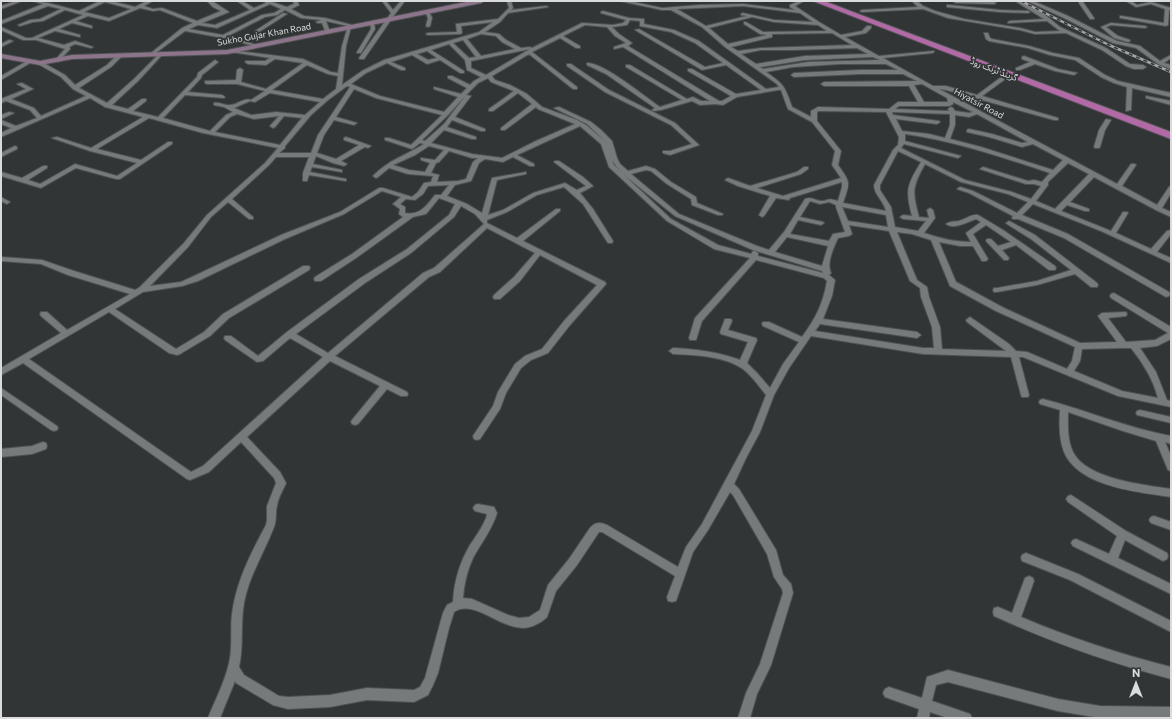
<svg xmlns="http://www.w3.org/2000/svg" width="1172" height="719" font-family="Commissioner,'Noto Sans Arabic',sans-serif">
	<rect width="100%" height="100%" fill="#323536"/>
	<g fill="none" stroke-linecap="round" stroke-linejoin="round">
		<defs>
			<g id="minor">
				<polygon points="16,1 22,1 1,9 1,6"/>
				<path d="M33,1L48,3L79,11L100,1H111L135,7L147,1H153L144,6L153,9L162,8L197,21L221,11L213,7L207,1H212L229,12L202,23L215,25L250,10L237,1H242L254,8L266,3L263,1H269L287,7L294,4L293,1H297L299,5L291,9L304,16L325,18L356,26L354,27H351L346,46L342,85L362,71L384,60L479,32L493,22L461,26L462,33L460,34L428,35L426,34L428,33L457,32L456,24L498,19L509,8L507,1H511L513,8L511,10L546,6L548,7L508,13L500,22L485,32L499,34L506,40L521,48L530,47L532,48L582,23L613,25L623,23L626,20L601,13V12L603,11L629,18L644,19V24L674,30L699,41L766,89L779,87L777,84L725,47L702,27L671,10H662L620,1H629L662,8L699,5L743,4L795,10L790,7V5L799,1H804L795,6L819,22L841,35L862,31L867,26H871V28L866,33L845,37L879,56L934,51V52L932,53L883,58L933,86H946L977,95L1000,78H1004V80L982,96L1058,118V120H1054L946,90L939,89L1117,184L1131,164H1135L1136,165L1122,186L1157,205L1169,187L1171,186V193L1162,208L1171,212V217L1156,210L1094,177L1070,202L1089,209V211H1085L1067,205L1061,211L1111,231L1123,212H1127L1128,213L1116,233L1151,249L1167,231L1171,230V234L1157,252L1171,258V263L1101,231L1033,204L1022,215L1068,234L1169,292L1170,294L1169,296L1166,297L1064,238L1018,219H1013L1012,218L1013,216L969,193L957,189L960,187L973,191L1017,213L1028,202L1008,194L961,182L925,164C912,187 912,192 919,217L929,218L927,210L930,208L933,210L935,218L924,233C939,238 954,242 971,242L966,233L981,222L976,219C967,222 954,230 946,224C950,221 954,222 959,221C966,219 971,214 978,215L1003,230L1055,266L1056,268L1055,270H1049L1016,245L1002,250L1009,258L1008,260H1004L986,241L987,239H991L998,246L1011,242L986,225L973,234L988,259L986,261H982L973,246H960L939,242L956,282L1002,307L1080,343L1117,342L1098,316L1102,313L1126,312L1127,314L1126,316L1108,318L1126,342L1155,340L1168,333L1111,298L1110,296L1111,294L1114,293L1171,327V339L1157,346L1140,348L1156,372L1167,400L1171,401V407L1118,396L1023,357H1019L1029,395L1028,397H1022L1021,395L1011,357L923,354L811,336L789,368L774,395L760,432L746,458L734,484L739,489L776,550L783,575L791,584L793,593L771,665L757,694L750,718H738L746,693L760,664L783,593L782,589L774,577L767,554L733,495L730,492L708,530L693,552L676,601L672,602L668,601L667,597L675,576L602,532H599L577,565L556,591L547,617C544,620 541,622 537,624C509,641 477,596 454,612L449,628L438,673L433,685L428,695L414,702L367,700L330,707L288,709L273,705L236,683L235,681L220,718H208C215,700 225,682 229,663C233,647 230,630 232,614C236,582 251,553 266,525L267,520V506L276,483L274,478L241,442L209,472L190,480L187,479L23,363L1,375V368L61,333L41,316L40,314L41,312H47L67,330L130,294L68,275L41,264L1,261V257L42,260L74,271L135,290L140,287L184,243L207,215L265,163L278,148L203,133L149,118L97,149L141,160L168,142H172V144L120,179H116L76,168L41,188L1,176V172L22,178L43,166H47V168L28,180L40,184L75,164L117,176L137,163L90,151L52,138L57,137L91,148L143,117L105,107L90,98L1,137V133L11,128L1,124V120L16,126L37,118L30,110L6,101L1,103V99L26,89L17,84L22,83L33,89L11,99L34,108L41,116L86,96L73,89L61,77L38,64V62H42L65,75L75,85L107,65L118,54H122V56L111,67L79,88L107,103L134,79L160,53H162V55L138,81L112,105L128,109L142,99H146V101L133,111L158,117L197,77L198,73L215,60L218,62L217,63L202,75L201,78L188,92L222,95L225,97L224,98L185,95L163,118L210,131L226,115L233,112L224,107L214,105V103C220,102 225,106 230,105C238,105 244,97 251,100L265,91L237,84H207L205,83V81L236,80L237,70L240,68L243,70L241,82L266,89L303,63L275,59L266,65L248,64L245,62L246,61H265L270,58L231,52L229,51V50L303,59L331,72L338,73L342,46L348,26L326,21L330,32L326,33L322,23H318L316,22L321,20L301,18L285,10L277,15L265,17L228,36L257,45V47L229,39L185,31L153,55H151V53L182,28L193,23L160,10L153,11L140,8L109,21L88,16L76,21L92,26V28L72,23L59,29L80,35V37L55,31L38,38L64,45L75,41L93,47L91,48L75,44L69,47L70,48V49L58,62L55,60L65,49L36,40H23L1,30V27L26,38H32L83,15L65,10L43,21L33,22L20,26L18,25L30,20L40,19L61,9L48,6L1,24V21L43,4ZM105,2L131,9L109,18L84,12ZM270,4L281,9L274,13L262,15L223,35L189,29L198,25L217,28ZM743,6L800,13L813,22L774,20L743,13L741,14V15L747,16L706,26L677,9ZM752,17L774,22L818,25L827,31L763,32L746,22H744V24L760,34L767,35L728,44L709,28ZM630,20L640,21V26L671,32L695,43L723,63L705,67L639,29L635,30L702,70L726,65L761,90L736,94L692,69H688V71L731,96L722,101H719L628,46L632,43L619,34L612,27L627,25ZM585,25L607,27L615,36L626,43L614,47V49L623,47L710,101H701L693,97L687,99L630,65H626V67L682,100L660,107C645,97 603,62 587,63V65L606,74L655,108L652,110L653,111L661,110L692,101L700,105L715,104L723,105L737,97L778,90H781L788,109L812,122L835,151L832,165L841,178L783,196L757,188L801,174L808,169V167H804L797,172L750,186L728,178L725,180L738,186L770,196L759,215L762,217L764,216L776,198L789,200L790,198L842,182V187L838,201C826,197 830,201 821,201C815,201 812,196 805,199L784,232L769,250L757,246L679,214L631,174L646,170L651,171L667,184L691,199L692,205L718,215H722L723,214L697,203L696,197L671,182L655,169L646,166L628,171L620,164L617,158L612,141L601,130L591,122L559,107L554,108L587,124L606,142L586,125L577,120L542,107L527,94L510,85L495,80L492,76L529,54L573,89H577V87L532,52L560,38L576,48H580V46L563,36ZM832,33L852,45L761,48L738,51L731,47L772,37V34ZM481,34L496,36L502,42L515,49L481,56L467,39ZM463,40L476,57L469,58L453,43ZM449,44L465,60L467,70L481,77L474,81L470,85L452,76H448V78L467,88L461,94L434,87V89L458,97L444,112L380,96L351,84L366,73L387,63L401,70H405V68L391,62L412,55L427,64L440,60L460,73H464V71L431,50ZM857,48L868,54L805,56L756,64L741,54L761,50H794ZM530,49L486,75L471,68V61ZM427,51L437,58L428,60L417,54ZM873,57L880,60L808,62L763,69L760,67L805,60ZM840,64H886L898,70H860L794,73L791,75L794,77L860,74H903L917,81L824,82L821,84L824,86H909L918,102H898L889,109L818,107L811,111V117L792,107C785,87 784,84 766,72L793,67ZM307,65L328,74L338,76L336,89L323,99L272,90ZM488,78L491,82L514,91L489,109V111H493L518,93L532,104L501,128V130H505L536,107L538,109L575,124L536,141L502,158L472,154L431,143L444,130L472,139H476V137L447,127L452,120L481,131H485V129L455,117L471,96L466,95L478,83ZM922,84L947,98L948,102H924L914,85ZM347,86L350,87L318,135L311,153H279L285,148V146L311,115L328,100ZM354,89L376,98L442,115L411,145L389,138H385V140L412,149L420,143L424,144C405,156 388,160 373,176L376,178L378,177L389,168L408,174L433,176L431,182L424,183L418,192L412,197L383,188H379L340,212L281,235L192,277L181,282L150,286L188,247L211,217L228,202L249,219H253V217L232,199L269,165L276,157H309L303,173V181H307L309,175L346,181V179L310,172L312,167L342,172V170L313,164L316,156L333,163L344,166L347,164L341,161L365,147L368,148L371,146L346,137L344,138V140L359,145L336,159L317,153L324,135L334,120L354,125L357,123L336,117ZM270,93L320,102L305,115L276,112L251,115L234,108L250,101L255,102ZM466,95L444,124L425,141L422,140L448,115ZM953,102L973,112L969,113L955,111L953,108L951,107L948,109L949,111L895,109L899,106H949L953,104ZM819,111L886,112L899,137L898,145L893,150L874,185C874,195 884,201 886,211L843,203C850,182 851,183 838,165L841,151L817,121V112ZM892,112L950,114V125L945,138L929,134L902,131L896,119L937,124L940,122L939,121L893,115ZM237,114L254,119L279,116L270,126L273,128L275,127L284,116L302,118L280,145L215,132L230,117ZM977,114L1028,142L1022,143L992,134L969,129L967,130V132L989,137L1022,147L1033,144L1063,160L1053,170L981,147L950,139L955,125V115L969,117ZM580,126L601,144L609,167L667,221L714,249L750,258L695,318L689,338L690,340H696L702,321L756,260L824,278L827,281C823,304 816,318 802,337L769,322H763L762,324L763,326L799,342L783,364L770,388L757,373L747,363L757,340L756,338L728,330L732,321L731,319H725L720,332L721,334L748,342L740,360C719,352 696,349 673,348L669,351L673,354C695,355 725,356 743,369C752,376 759,386 766,395L752,431L702,524L686,547L678,567L607,525C600,522 595,522 590,528L569,559L548,585L540,610L529,617L519,618L508,615L472,599L463,598C464,585 467,571 473,558C481,543 492,530 497,513L494,507L478,504L475,505L473,508L475,511L487,514L486,518C482,528 476,536 470,545C460,562 454,581 453,602L447,605L443,613L425,678L420,687L414,690L367,688L330,695L288,697L279,696L244,675L239,667C244,646 240,625 244,603C249,576 264,553 274,527C277,520 275,513 277,506C278,498 283,490 286,483L280,472L247,437L330,361L380,386L352,420L351,422L352,424L355,425L358,424L387,389L401,396H407L408,394L407,392L335,356L429,277L440,272L487,228L535,253L514,277L494,295L493,297L494,299H500L520,281L540,255L597,285L564,321L542,349L525,356L515,364L498,392L493,406L473,436L474,439L477,440L480,439L500,409L506,393L521,368L531,360L548,353L570,325L606,284L605,282L523,241L560,211V209H556L517,238L487,223V220L507,212L537,195L564,187L583,204L608,243H612L613,241L593,209L580,193L593,186L583,177L559,161H555L554,162L586,186L577,190L565,183L533,193L503,210L488,215L497,180L526,174V172L492,178L482,213L467,204L447,196L455,185L471,181L479,163L485,159L503,162L513,157L530,166H534V164L517,155ZM905,134C955,141 1002,157 1050,173L1042,182L1034,180L1028,181L983,167L980,169L1026,184H1034L1041,186L1031,199L1012,192L965,180L901,148L904,144L958,158L961,156L905,141ZM429,146L444,150L435,160L421,158V160L430,163L425,172L409,170L393,165L415,155ZM449,151L472,158H478L473,162L466,179L458,181L437,182L439,175L431,173L436,163L439,162ZM898,151L921,162C907,185 905,190 912,216L903,215L900,217L903,219L926,221L918,231L895,227L891,207L880,190V185ZM612,160L616,166L622,172L614,165ZM1068,163L1089,174L1055,209L1036,201L1048,185V182ZM624,175L675,216L753,250L822,271L823,273L758,256V253L755,251H753L751,254L718,245L671,219ZM449,185L441,195H435C427,205 420,216 405,213V207L400,204L406,199L415,200L423,194L428,186ZM382,191L401,197L393,204L400,209L399,214L403,217L352,254L315,277L314,279L315,281H321L356,258L413,217L426,214L439,198L455,204L449,215L407,249L359,279L287,332L258,356L231,336H225L224,338L225,340L257,362L263,361L290,338L323,357L203,466L191,472L29,359L109,312L169,353L177,355L180,354L210,336L229,318L309,270L310,268L309,266H303L223,314L204,332L176,349L115,309L143,292L182,286L198,281L285,239L344,214ZM810,201L820,204L829,202L836,205V207L845,232L833,234L829,241L790,234L798,220L821,225L824,223L823,222L800,217ZM461,206L475,214L484,224L434,268L423,273L328,353L296,334L365,283L411,253L454,217ZM842,207L886,215L888,227L848,221ZM849,225L889,231L910,281L920,288L921,297L932,327L934,348H923L815,331L820,324L917,338L921,335L917,332L823,319L832,296L835,280L829,275L831,273C826,263 834,247 838,238L849,236L852,234ZM897,232L912,234L931,240L950,286L996,311L1075,347L1072,361L1067,369L1027,352L1016,351L1009,344L970,317L966,320L967,322L1006,351L942,349L940,327L929,297L927,287L917,280ZM787,237L828,246L822,266L775,252ZM1122,348H1131C1143,363 1153,379 1158,398L1122,391L1074,371L1080,361L1082,349Z"/>
				<polygon points="382,1 386,1 393,10 401,1 405,1 395,14 364,59 360,59 359,58 391,13"/>
				<polygon points="912,1 917,1 923,6 935,11 964,19 1020,28 1035,32 1060,31 1047,21 1008,23 1008,22 1010,21 1044,19 1015,1 1020,1 1044,14 1060,27 1106,48 1130,64 1143,65 1146,67 1143,69 1134,69 1126,66 1102,50 1066,33 1035,34 1020,30 948,18 923,9 862,12 860,11 862,10 918,7"/>
				<polygon points="955,1 994,2 996,3 994,4 956,3 954,2"/>
				<polygon points="1027,1 1033,1 1068,16 1117,41 1140,46 1160,61 1171,55 1171,58 1164,63 1171,65 1171,69 1158,64 1136,48 1113,43 1064,18"/>
				<polygon points="1126,1 1131,1 1137,5 1151,2 1171,8 1171,10 1169,10 1168,25 1166,26 1120,18 1120,16 1122,16 1164,23 1165,9 1151,4 1136,7"/>
				<polygon points="1079,2 1083,2 1094,18 1094,19 1090,19 1079,3"/>
				<polygon points="949,5 1000,10 1028,11 1030,12 1028,13 1000,12 947,7 947,5"/>
				<polygon points="427,11 429,11 432,18 430,26 428,27 426,26 428,18 425,12"/>
				<polygon points="283,13 287,14 259,32 255,31"/>
				<polygon points="372,22 374,23 375,29 361,53 357,53 357,52 371,29 370,23"/>
				<polygon points="1111,23 1145,26 1147,27 1145,28 1111,25 1106,27 1118,36 1130,40 1130,41 1128,42 1114,38 1101,27"/>
				<polygon points="984,33 988,33 990,38 992,39 1029,46 1053,53 1079,58 1105,75 1118,81 1171,93 1171,97 1132,88 1131,110 1126,111 1127,87 1114,83 1101,77 1075,60 1050,55 1028,48 989,41 986,39"/>
				<polygon points="9,40 13,41 1,47 1,44"/>
				<polygon points="1024,56 1058,69 1077,73 1074,75 1055,71 1035,64 1020,70 1016,70 1016,68 1030,62 1022,59 1022,57"/>
				<polygon points="27,61 32,62 1,80 1,76"/>
				<polygon points="567,64 571,64 609,90 675,123 699,145 670,155 663,153 663,151 670,151 692,144 671,125 605,92 567,66"/>
				<polygon points="1146,96 1171,101 1171,105 1146,98"/>
				<polygon points="9,112 14,113 1,119 1,115"/>
				<polygon points="1106,119 1111,120 1105,130 1100,147 1099,148 1095,148 1094,147 1099,130"/>
				<polygon points="15,146 17,147 17,149 1,157 1,153"/>
				<polygon points="1,197 10,202 7,204 1,201"/>
				<polygon points="1009,221 1035,235 1097,283 1098,285 1097,287 1091,287 1075,274 1037,285 997,292 994,292 993,290 994,288 997,288 1037,281 1071,270 1031,239 1007,224 1006,223"/>
				<polygon points="1,388 57,426 58,428 57,430 54,431 51,430 1,395"/>
				<path d="M1043,399C1086,410 1127,428 1171,436V444L1165,442L1171,456V471L1168,470L1156,441L1123,431L1068,412C1068,425 1067,440 1073,452C1086,479 1144,485 1171,489V497C1138,492 1079,487 1064,452C1059,439 1059,424 1060,410L1040,404L1039,402L1040,400Z"/>
				<polygon points="1140,410 1171,417 1171,423 1137,415 1136,413 1137,411"/>
				<polygon points="43,442 46,443 47,446 46,449 32,454 1,457 1,449 32,446"/>
				<polygon points="1071,495 1126,531 1167,553 1168,556 1167,559 1163,561 1125,540 1118,558 1171,584 1171,594 1073,546 1071,543 1073,540 1076,539 1109,554 1117,536 1068,502 1066,499 1068,496"/>
				<polygon points="1154,516 1171,522 1171,530 1151,523 1149,520 1151,517"/>
				<polygon points="1026,553 1078,574 1171,621 1171,632 1070,580 1022,561 1021,558 1022,555"/>
				<path d="M1029,576L1033,578L1034,581L1021,617C1070,638 1120,654 1171,667V679C1110,663 1051,642 994,616L993,612L994,608L998,607L1012,613L1025,578Z"/>
				<polygon points="948,670 1058,699 1100,706 1171,707 1171,718 1100,718 1058,711 948,682 936,685 932,701 970,714 972,718 948,718 930,712 929,718 917,718 919,709 885,697 883,693 885,689 889,687 922,698 927,677"/>
			</g>
			<polygon id="secondary" points="471,1 484,1 481,3 227,54 72,59 40,65 1,58 1,54 40,61 72,55 227,50"/>
			<polygon id="trunk" points="813,1 824,1 1171,132 1171,139"/>
		</defs>
		<use href="#minor" stroke="#4f5253" stroke-width="2"/>
		<use href="#secondary" stroke="#4f5253" stroke-width="2"/>
		<use href="#trunk" stroke="#4f5253" stroke-width="2"/>
		<use href="#minor" fill="#767a7b" fill-rule="evenodd"/>
		<use href="#secondary" fill="#8c748b" fill-rule="evenodd"/>
		<use href="#trunk" fill="#b26aa6" fill-rule="evenodd"/>
		<defs>
			<polyline id="rail" points="1021,1 1109,45 1171,72"/>
		</defs>
		<use href="#rail" stroke="#a2a5a6" stroke-width="2.5"/>
		<use href="#rail" stroke="#323536" stroke-width="1.5" stroke-dasharray="4" stroke-linecap="butt"/>
	</g>
	<g text-anchor="middle" dominant-baseline="central" stroke-width="3.5" stroke-linejoin="round" paint-order="stroke">
		<g font-size="9" fill="#d9dbdc" stroke="#323536">
			<text transform="translate(264 34) rotate(-10)">Sukho Gujar Khan Road</text>
			<text transform="translate(994 69) rotate(21)">گرینڈ ٹرنک روڈ</text>
			<text transform="translate(979 103) rotate(28)">Hiyatsir Road</text>
		</g>
	</g>
	<rect width="1172" height="719" fill="none" stroke="#d9dbdc" stroke-width="4"/>
	<g transform="translate(1136 683)" stroke="#323536" stroke-width="3" paint-order="stroke">
	<path d="M0-3L7 15L0 10L-7 15Z" fill="#d9dbdc"/>
	<text y="-6" font-size="11" font-weight="bold" text-anchor="middle" fill="#d9dbdc">N</text>
	</g>
</svg>
